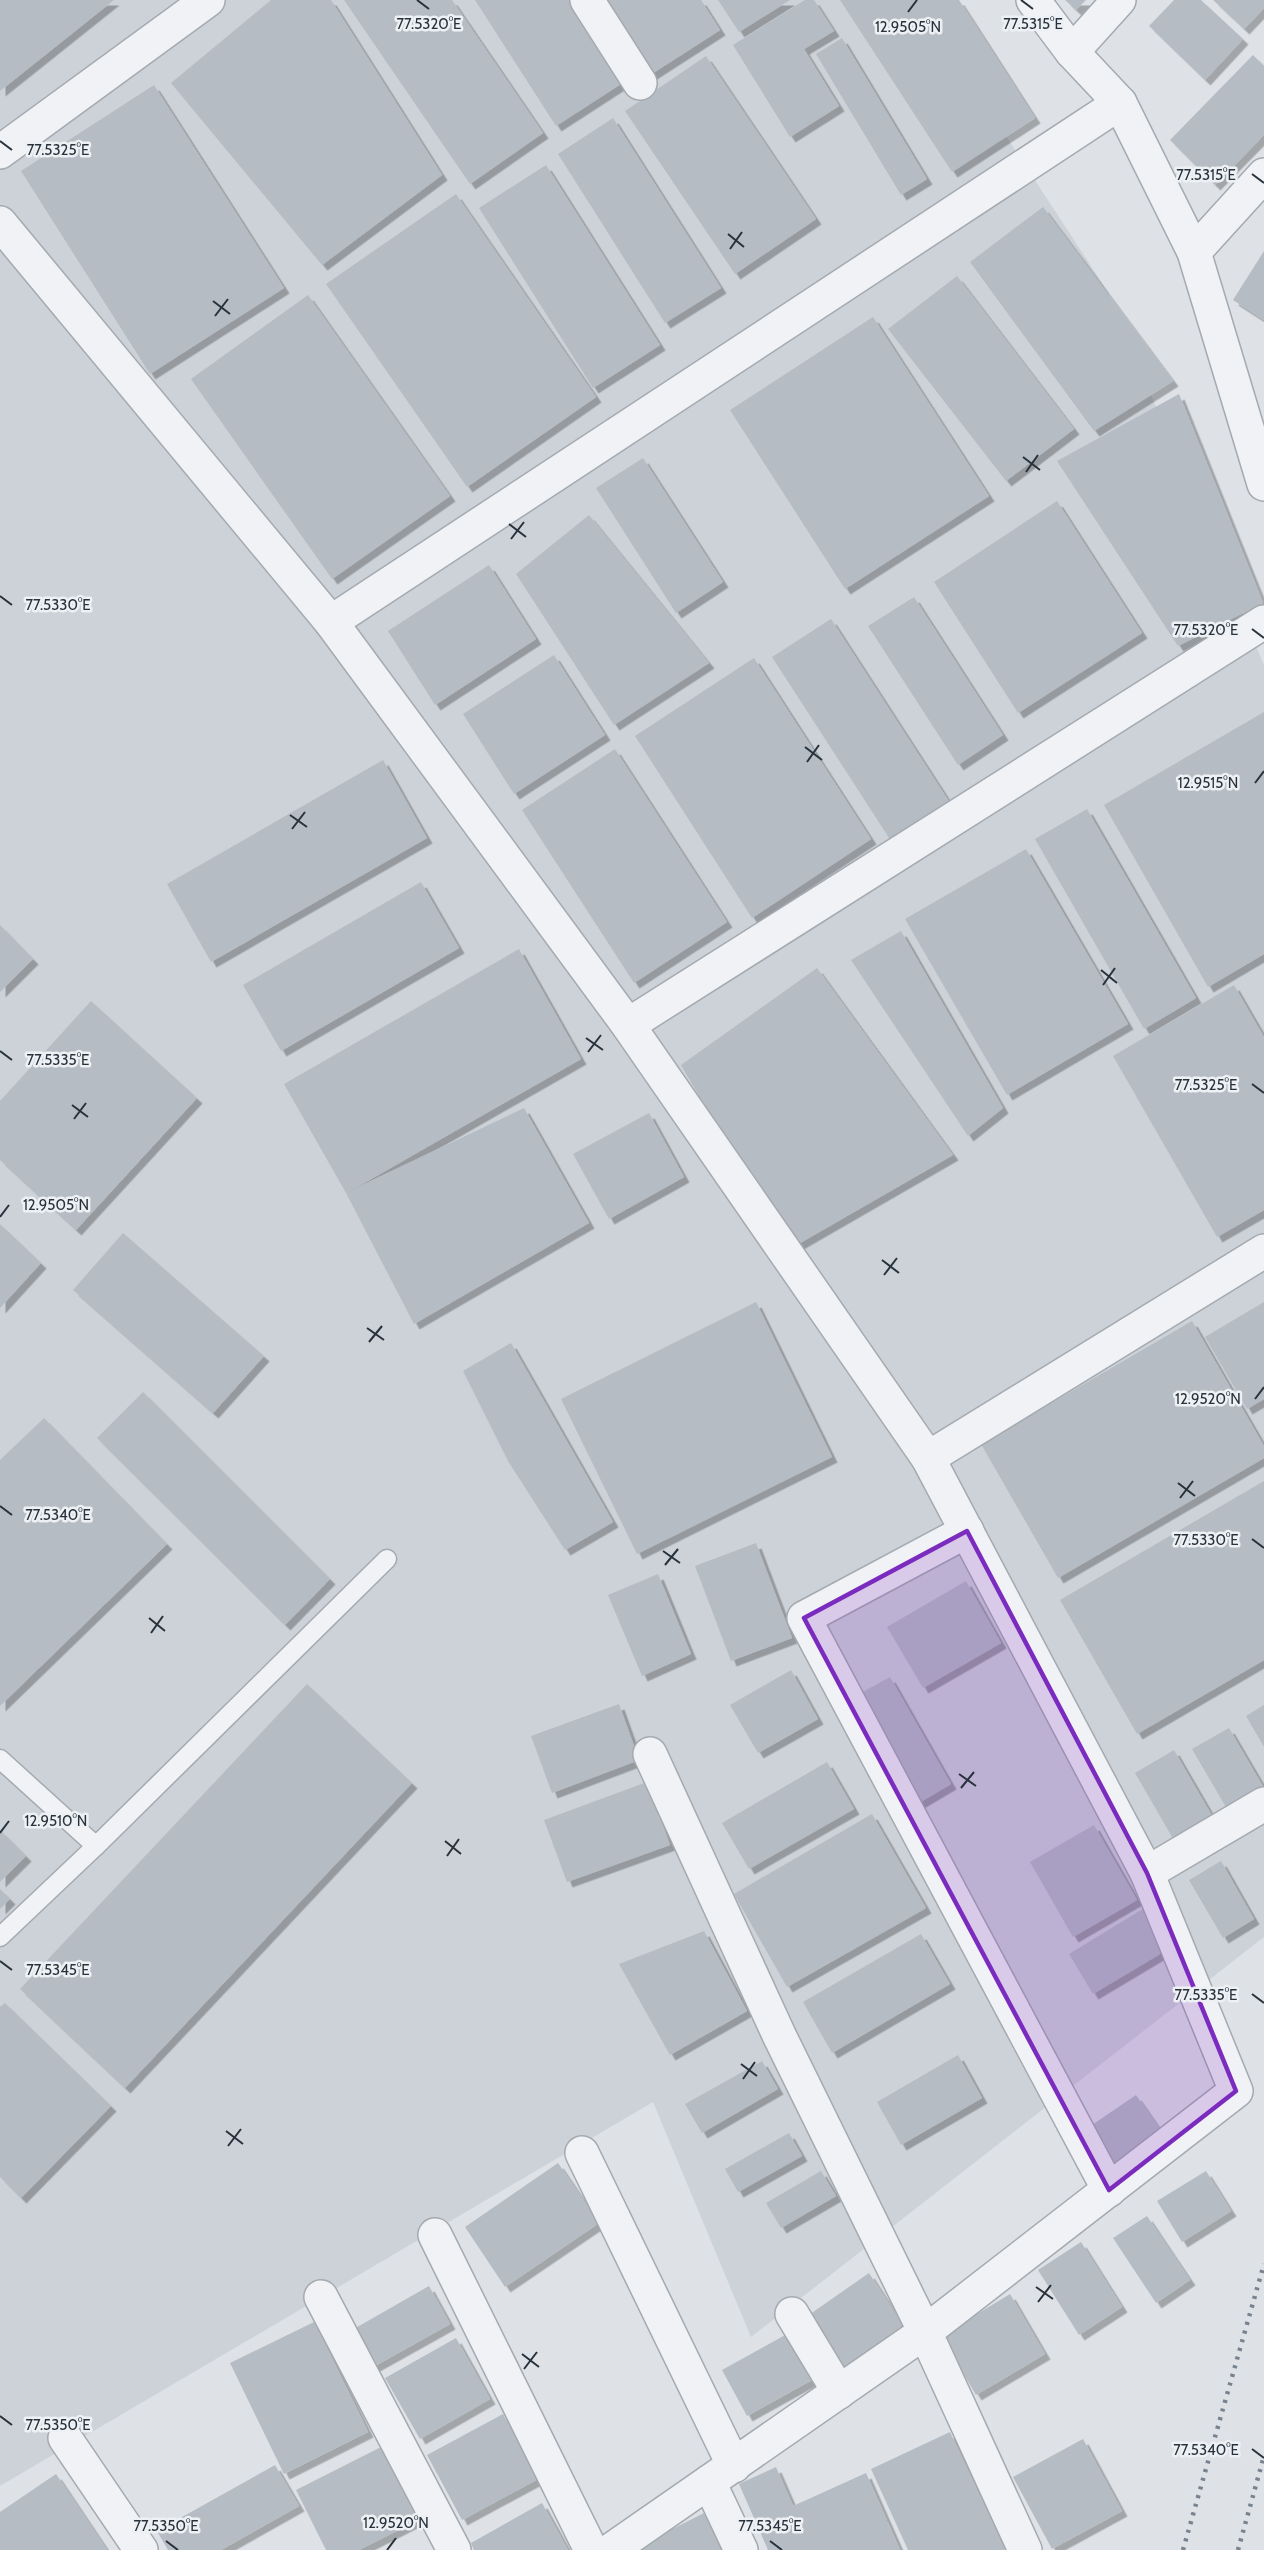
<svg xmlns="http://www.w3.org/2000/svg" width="1264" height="2550" font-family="Cabin,sans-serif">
	<defs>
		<filter id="shadow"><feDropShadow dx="5.5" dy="5.5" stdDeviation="0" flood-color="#0004"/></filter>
	</defs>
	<rect width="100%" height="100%" fill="#dee2e7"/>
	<polygon fill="#ccd2d8" points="0,0 917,0 1108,292 1264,665 1264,1937 751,2337 653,2102 0,2486"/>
	<g fill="#b5bcc3" filter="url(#shadow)">
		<polygon points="0,0 114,0 0,91"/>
		<polygon points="271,0 331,0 442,175 322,265 171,83"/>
		<polygon points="344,0 452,0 543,133 470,184"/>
		<polygon points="475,0 581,0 630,78 556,126"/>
		<polygon points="598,0 701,0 720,30 647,77"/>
		<polygon points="718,0 790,0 739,32"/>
		<polygon points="805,0 814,0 834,31 804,49 839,106 790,137 733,45"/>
		<polygon points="840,0 959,0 1035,118 952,172"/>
		<polygon points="1065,0 1086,0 1076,10"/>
		<polygon points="1174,0 1201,0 1243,39 1205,80 1149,26"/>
		<polygon points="1213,0 1264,0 1264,8 1244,29"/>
		<polygon points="842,38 927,179 901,195 816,54"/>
		<polygon points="1253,55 1264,66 1264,135 1215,185 1170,140"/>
		<polygon points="706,56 816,219 735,274 625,111"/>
		<polygon points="154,85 284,288 150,374 21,171"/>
		<polygon points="613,118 721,288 665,323 558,154"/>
		<polygon points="546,165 660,345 593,388 479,208"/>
		<polygon points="456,194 596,397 467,487 326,284"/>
		<polygon points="1043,207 1173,381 1094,431 970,262"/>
		<polygon points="1264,251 1264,320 1233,300"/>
		<polygon points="957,276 1074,429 1006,481 888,329"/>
		<polygon points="308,295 450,496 332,579 191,379"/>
		<polygon points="873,317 989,496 845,589 730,410"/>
		<polygon points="1179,394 1263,603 1178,646 1057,461"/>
		<polygon points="643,458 723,582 676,613 596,488"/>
		<polygon points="1057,501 1142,633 1018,713 934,582"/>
		<polygon points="589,515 709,663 614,725 516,574"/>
		<polygon points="489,565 536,639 435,705 388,631"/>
		<polygon points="914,597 1003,735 958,765 868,626"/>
		<polygon points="831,619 952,806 893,844 772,657"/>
		<polygon points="554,655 605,735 514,794 463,714"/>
		<polygon points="754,658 871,839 752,918 635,736"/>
		<polygon points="1264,712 1264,954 1208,987 1104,805"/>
		<polygon points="615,749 727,922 634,983 522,810"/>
		<polygon points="383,760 427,838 211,962 167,884"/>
		<polygon points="1087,809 1196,998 1144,1029 1035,839"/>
		<polygon points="1026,849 1128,1024 1007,1095 905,919"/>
		<polygon points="421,882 459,948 281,1051 243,985"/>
		<polygon points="0,925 33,959 0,992"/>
		<polygon points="901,931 1003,1108 968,1136 851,960"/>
		<polygon points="519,949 581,1059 352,1190 524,1108 589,1223 414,1324 346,1193 284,1084"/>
		<polygon points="817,968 953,1155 788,1250 681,1065"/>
		<polygon points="1234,985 1264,1037 1264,1210 1217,1237 1113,1056"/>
		<polygon points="91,1001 197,1098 76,1230 0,1160 0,1101"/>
		<polygon points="649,1113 684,1177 609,1219 573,1154"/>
		<polygon points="0,1224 41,1263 0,1308"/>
		<polygon points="123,1233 264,1356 213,1413 73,1290"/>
		<polygon points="756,1302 832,1457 637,1554 561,1399"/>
		<polygon points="1264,1302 1264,1399 1247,1409 1205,1337"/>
		<polygon points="1192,1321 1264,1446 1264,1458 1058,1578 981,1444"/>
		<polygon points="511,1343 613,1522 565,1550 508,1461 463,1371"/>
		<polygon points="143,1392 330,1579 285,1625 97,1438"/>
		<polygon points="44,1418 167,1544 0,1706 0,1460"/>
		<polygon points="1264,1481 1264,1660 1137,1734 1060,1600"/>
		<polygon points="756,1543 792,1638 731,1661 695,1566"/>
		<polygon points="658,1574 691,1654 642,1676 608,1595"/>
		<polygon points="966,1581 1001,1643 923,1688 887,1627"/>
		<polygon points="791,1670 818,1719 758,1753 730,1705"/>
		<polygon points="890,1677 951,1784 912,1807 850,1699"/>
		<polygon points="307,1684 412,1783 125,2088 20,1989"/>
		<polygon points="619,1704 639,1760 552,1793 531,1736"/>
		<polygon points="1264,1705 1264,1747 1246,1716"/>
		<polygon points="1229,1728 1264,1788 1230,1814 1192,1749"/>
		<polygon points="1174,1750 1214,1819 1175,1842 1135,1773"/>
		<polygon points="827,1762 854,1809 749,1869 722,1823"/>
		<polygon points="647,1782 670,1845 567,1882 544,1820"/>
		<polygon points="872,1814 926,1908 787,1987 734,1894"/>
		<polygon points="1094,1825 1137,1900 1073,1937 1030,1862"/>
		<polygon points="0,1830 26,1856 0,1882"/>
		<polygon points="1221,1861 1254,1919 1223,1938 1189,1880"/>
		<polygon points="0,1889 10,1899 0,1909"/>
		<polygon points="1146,1907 1170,1948 1093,1994 1069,1954"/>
		<polygon points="704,1931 747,2011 670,2055 619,1964"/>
		<polygon points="921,1934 950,1984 832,2053 803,2002"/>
		<polygon points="5,2003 111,2106 21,2198 0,2177 0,2007"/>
		<polygon points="958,2055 982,2098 901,2145 877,2102"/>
		<polygon points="762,2061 778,2089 702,2133 685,2104"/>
		<polygon points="1136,2095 1163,2134 1113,2169 1086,2129"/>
		<polygon points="789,2133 802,2156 738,2192 725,2169"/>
		<polygon points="558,2163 599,2223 505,2287 465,2227"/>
		<polygon points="821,2171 836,2196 781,2228 766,2203"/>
		<polygon points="1206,2171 1231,2211 1182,2242 1157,2201"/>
		<polygon points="1147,2216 1190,2280 1156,2303 1113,2238"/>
		<polygon points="1081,2242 1122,2307 1079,2335 1038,2270"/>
		<polygon points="869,2273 905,2328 835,2375 803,2319"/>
		<polygon points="429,2286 450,2324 373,2367 352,2330"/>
		<polygon points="1010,2294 1045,2354 976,2395 941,2336"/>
		<polygon points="314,2322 368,2432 284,2474 230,2363"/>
		<polygon points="796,2329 821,2375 747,2416 722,2370"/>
		<polygon points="456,2338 490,2399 420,2439 385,2378"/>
		<polygon points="503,2414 538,2479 462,2520 427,2455"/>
		<polygon points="950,2432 1005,2550 908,2550 871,2469"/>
		<polygon points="1083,2439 1122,2511 1052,2549 1013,2477"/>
		<polygon points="383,2446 420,2519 359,2550 326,2550 296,2490"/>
		<polygon points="275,2465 299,2506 221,2550 168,2550 157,2531"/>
		<polygon points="776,2467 793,2506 866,2473 900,2550 768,2550 739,2484"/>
		<polygon points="56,2474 107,2550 0,2550 0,2512"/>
		<polygon points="542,2503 568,2550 474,2550 471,2543"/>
		<polygon points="704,2513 723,2550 631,2550"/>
	</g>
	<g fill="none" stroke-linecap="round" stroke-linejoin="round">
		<defs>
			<g id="lane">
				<polyline points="0,1759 96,1846 0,1937"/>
				<polyline points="96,1846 387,1559"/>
			</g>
			<g id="street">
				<polyline points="587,0 640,83"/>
				<polyline points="1033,0 1072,52 1120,103 1194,252 1264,484"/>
				<polyline points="1072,52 1119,0"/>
				<polyline points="0,152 208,0"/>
				<polyline points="0,223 331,622 628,1025 928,1458 1147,1873 1236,2091 925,2332 611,2550"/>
				<polyline points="1194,252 1264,175"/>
				<polyline points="331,622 1120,103"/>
				<polyline points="628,1025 1264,622"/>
				<polyline points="928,1458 1264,1251"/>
				<polyline points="967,1531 804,1618 1109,2190"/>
				<polyline points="650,1754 779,2035 925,2332 1025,2550"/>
				<polyline points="1147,1873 1264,1804"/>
				<polyline points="582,2153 734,2466"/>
				<polyline points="435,2235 591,2550"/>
				<polyline points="321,2297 454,2550"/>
				<polyline points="792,2314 839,2392"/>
				<polyline points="65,2438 141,2550"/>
				<polyline points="709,2482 741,2550"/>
			</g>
		</defs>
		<use href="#lane" stroke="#a4aab0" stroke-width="21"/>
		<use href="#street" stroke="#a4aab0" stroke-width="36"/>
		<use href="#lane" stroke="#f0f2f5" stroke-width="18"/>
		<use href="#street" stroke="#f0f2f5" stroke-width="33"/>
		<g stroke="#78838f" stroke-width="4.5" stroke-dasharray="3 6" stroke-linecap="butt">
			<polyline points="1183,2550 1264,2264"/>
			<polyline points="1238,2550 1264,2456"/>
		</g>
	</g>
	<path fill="#7b2cbf" fill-opacity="0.2" stroke="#7b2cbf" stroke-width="4.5" stroke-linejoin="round" d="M967,1531L1147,1873L1236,2091L1109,2190L804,1618Z"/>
	<path fill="none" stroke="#28323c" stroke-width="2" d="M417,0L429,9M1021,0L1033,9M908,12L917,0M0,141L12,150M1252,174L1264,183M728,234L744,247M730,249L742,232M213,301L230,314M215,316L228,299M1023,457L1040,470M1026,472L1038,455M509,524L526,537M511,539L524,522M0,596L12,605M1252,629L1264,638M805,747L822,760M807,762L819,745M1255,783L1264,771M290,815L307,827M292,829L305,812M1101,970L1117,983M1103,985L1115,968M586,1038L603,1050M0,1051L12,1060M588,1052L601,1035M1252,1084L1264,1093M72,1105L88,1117M74,1119L86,1103M0,1217L9,1205M882,1260L899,1273M884,1275L897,1258M367,1328L384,1340M369,1342L382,1326M1255,1399L1264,1387M1178,1483L1195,1496M1180,1498L1193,1481M0,1506L12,1515M1252,1539L1264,1548M663,1551L680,1563M665,1565L678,1549M149,1618L165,1631M151,1633L163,1616M959,1774L976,1786M961,1788L974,1772M0,1833L9,1821M445,1841L461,1854M447,1856L459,1839M0,1961L12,1970M1252,1994L1264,2003M741,2064L757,2076M743,2079L755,2062M226,2131L243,2144M228,2146L241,2129M1036,2287L1053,2299M1038,2302L1051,2285M522,2354L539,2367M524,2369L537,2352M0,2416L12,2425M1252,2449L1264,2458M166,2541L178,2550M770,2541L782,2550M387,2550L396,2538"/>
	<g font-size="15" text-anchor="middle" fill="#28323c" stroke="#edf1f4" stroke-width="5" stroke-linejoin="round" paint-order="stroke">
		<text x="429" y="29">77.5320°E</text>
		<text x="1033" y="29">77.5315°E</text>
		<text x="908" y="32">12.9505°N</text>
		<text x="58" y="155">77.5325°E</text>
		<text x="1206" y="180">77.5315°E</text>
		<text x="58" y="610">77.5330°E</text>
		<text x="1206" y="635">77.5320°E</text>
		<text x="1208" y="788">12.9515°N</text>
		<text x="58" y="1065">77.5335°E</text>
		<text x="1206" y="1090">77.5325°E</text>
		<text x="56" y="1210">12.9505°N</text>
		<text x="1208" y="1404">12.9520°N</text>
		<text x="58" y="1520">77.5340°E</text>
		<text x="1206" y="1545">77.5330°E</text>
		<text x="56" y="1826">12.9510°N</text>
		<text x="58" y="1975">77.5345°E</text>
		<text x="1206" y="2000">77.5335°E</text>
		<text x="58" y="2430">77.5350°E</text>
		<text x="1206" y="2455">77.5340°E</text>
		<text x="396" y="2528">12.9520°N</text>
		<text x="166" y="2531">77.5350°E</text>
		<text x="770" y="2531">77.5345°E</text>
	</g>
</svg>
